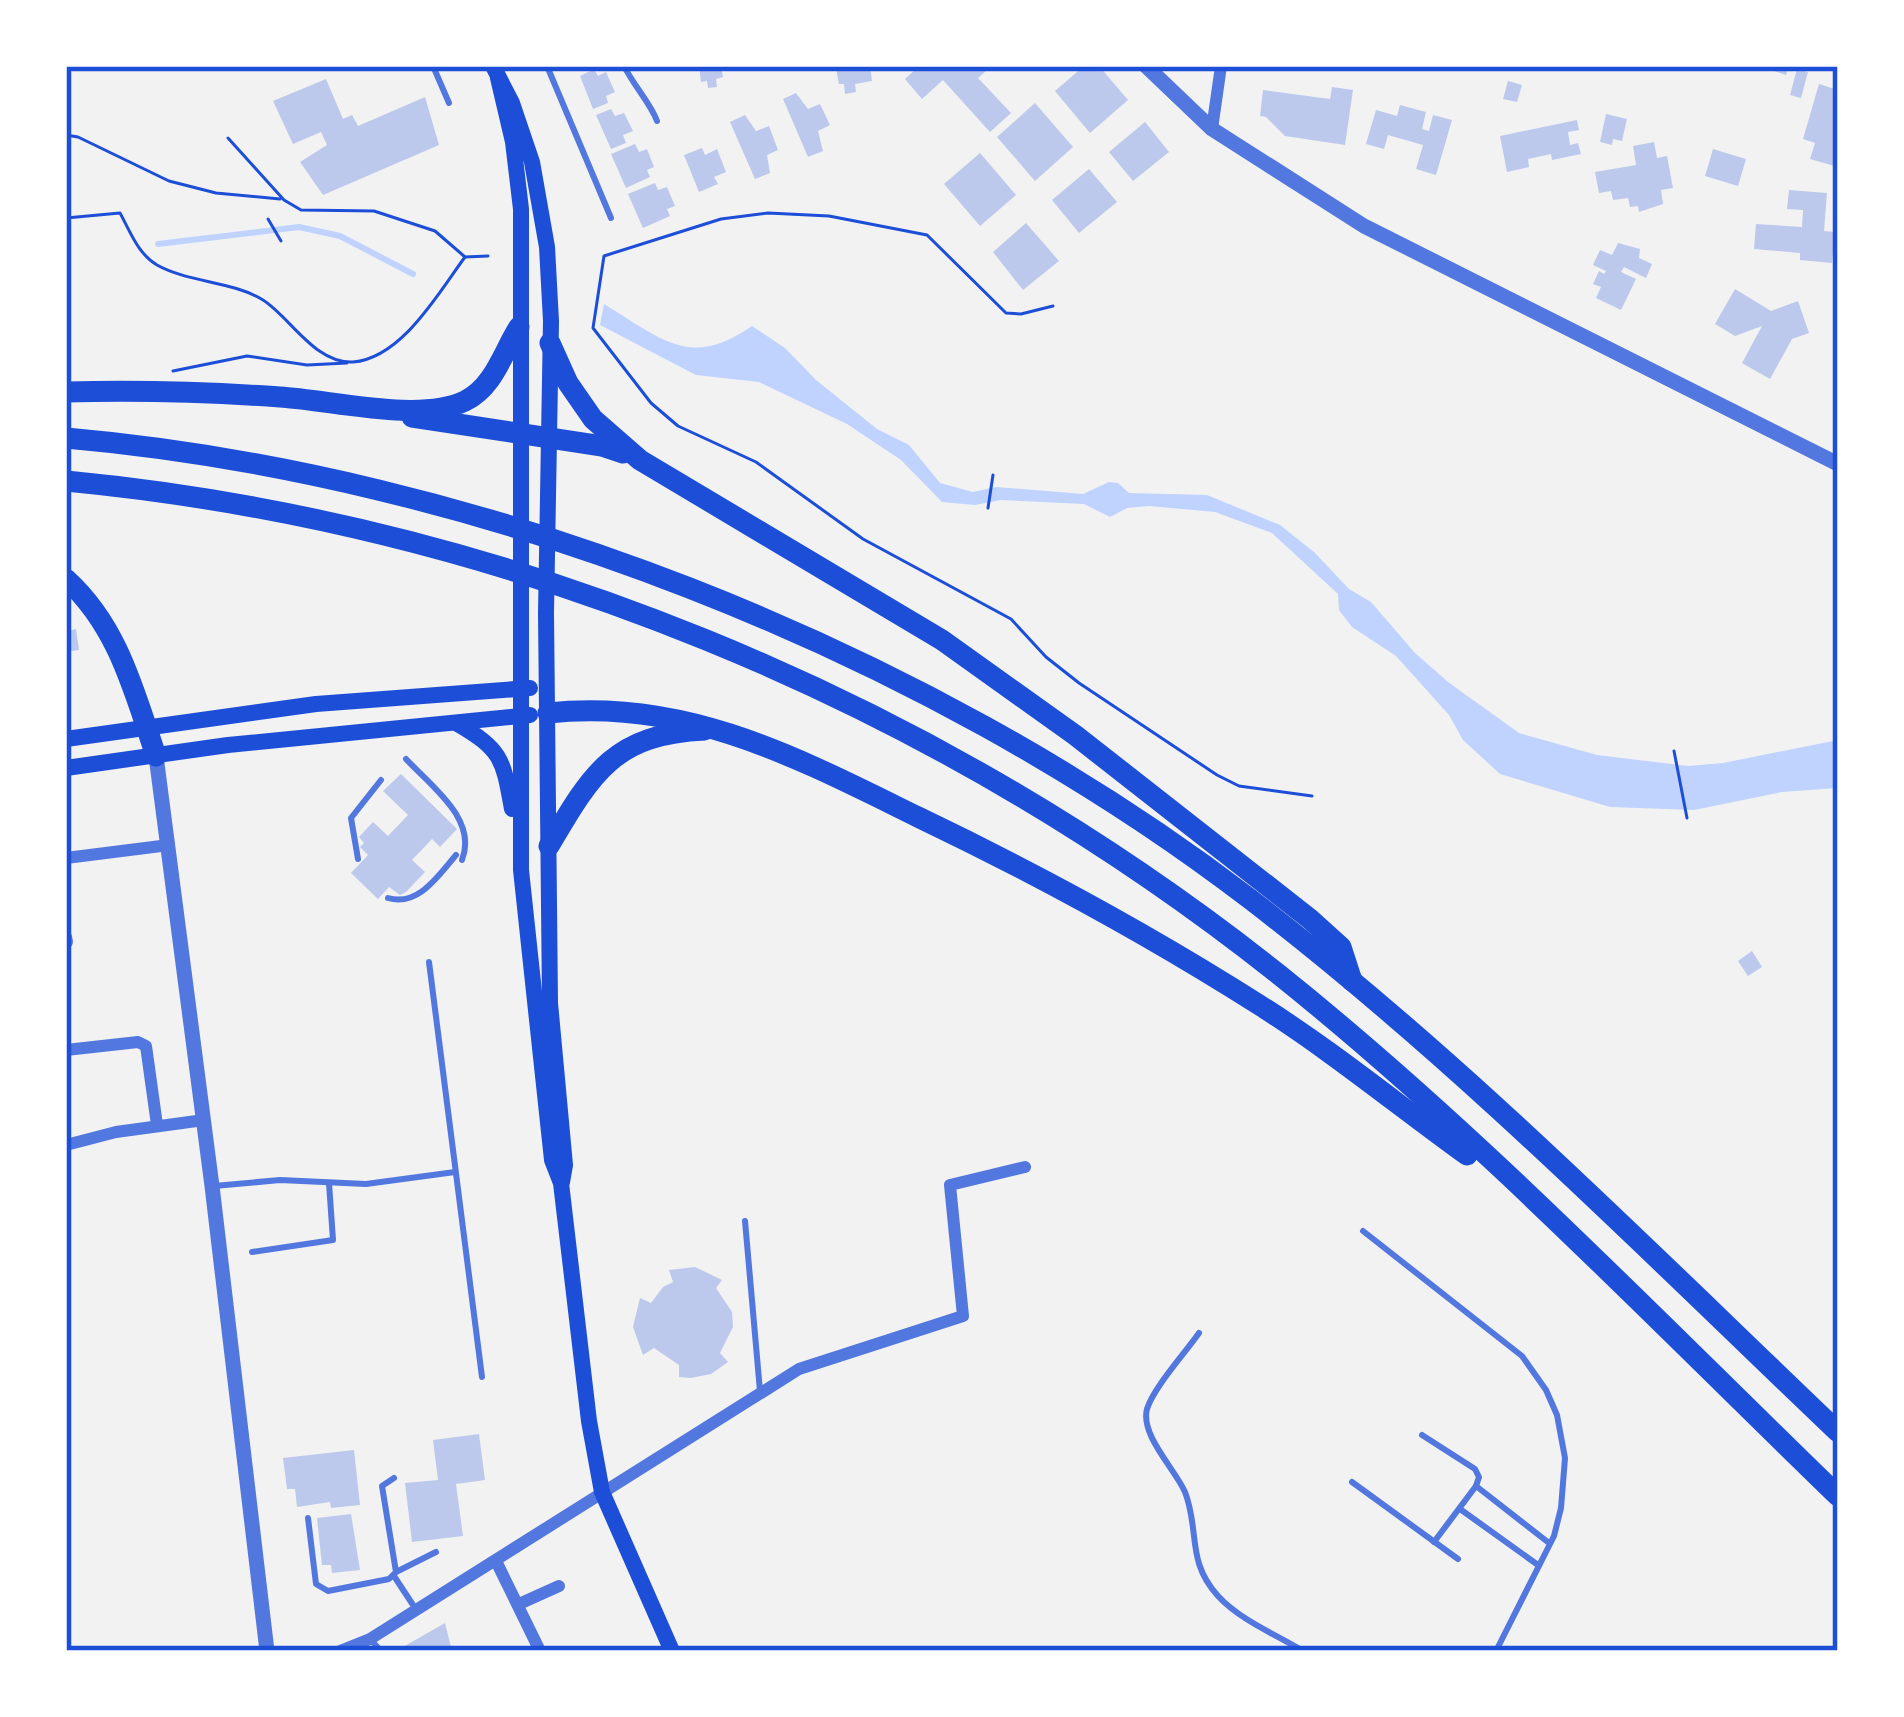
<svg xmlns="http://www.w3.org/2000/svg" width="1904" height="1717" font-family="Manrope,sans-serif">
	<rect width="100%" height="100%" fill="#f2f2f2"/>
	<path fill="#bfd3fe" d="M604,304C661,338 689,370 752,326L785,348L816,380L877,429L909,445L940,483L973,492L996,487L1083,494L1109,482L1118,483L1129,493L1207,495L1280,525L1314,552L1349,589L1371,602L1415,653L1448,682L1519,733L1597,755L1688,766L1723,763L1838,740V788L1782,792L1694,810L1610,807L1500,774L1463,740L1449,715L1396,656L1352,627L1339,610L1338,594L1272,533L1215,512L1149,506L1127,508L1110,517L1084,504L1001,500L975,505L942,502L901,460L847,424L759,382L696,375L600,325Z"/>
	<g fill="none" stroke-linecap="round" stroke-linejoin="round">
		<polyline stroke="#bfd3fe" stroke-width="6" points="158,244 299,227 340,236 413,274"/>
	</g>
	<g fill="#bdc9ec">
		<polygon points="699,66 721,66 723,77 716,79 717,87 708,88 707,81 701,82"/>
		<polygon points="840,66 870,66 872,81 855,84 856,92 845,94 844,84 839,84 836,69"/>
		<polygon points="919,66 984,66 987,70 978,78 1011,113 990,132 943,80 922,99 905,79"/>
		<polygon points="1084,66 1099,66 1128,100 1090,133 1055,91"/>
		<polygon points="1760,66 1789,66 1786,75"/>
		<polygon points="594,69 598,76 606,72 615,92 606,96 608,103 593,109 580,76"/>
		<polygon points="1797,69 1808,72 1801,98 1790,95"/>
		<polygon points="326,79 343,119 352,115 358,126 425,97 439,145 323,195 300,162 327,145 321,132 293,144 273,101"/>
		<polygon points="1508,81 1522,85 1517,102 1503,99"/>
		<polygon points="1819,84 1838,90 1838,167 1810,159 1815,143 1803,139"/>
		<polygon points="1332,87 1353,90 1345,145 1285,136 1266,117 1260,116 1263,90 1330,99"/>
		<polygon points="796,93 808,109 820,104 830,125 818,131 823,151 808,157 783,99"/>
		<polygon points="1035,103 1073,147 1035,181 997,137"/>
		<polygon points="1400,105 1426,112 1422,129 1429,131 1433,115 1452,120 1436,175 1416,169 1423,145 1388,135 1384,149 1366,144 1376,110 1397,116"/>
		<polygon points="611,109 615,116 624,113 633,131 623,135 626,143 611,149 596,115"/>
		<polygon points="1606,114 1627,119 1622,141 1613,139 1612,145 1600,142"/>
		<polygon points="745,115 756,131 769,126 778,150 767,155 770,173 755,179 730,122"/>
		<polygon points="1577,120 1579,130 1568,132 1570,145 1578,143 1581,154 1552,160 1551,154 1528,159 1529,167 1507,172 1500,136"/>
		<polygon points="1145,122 1169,152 1133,181 1109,152"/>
		<polygon points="1654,142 1657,158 1667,156 1673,188 1661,190 1663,204 1639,212 1638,206 1630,207 1628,198 1613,200 1611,191 1599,193 1595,172 1636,165 1633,146"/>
		<polygon points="635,144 639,152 647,149 654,167 647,170 650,177 626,188 611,154"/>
		<polygon points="702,148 705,155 717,149 726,172 714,177 718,184 699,192 684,155"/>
		<polygon points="1713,149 1746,159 1738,186 1705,176"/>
		<polygon points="980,153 1016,195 980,226 944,184"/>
		<polygon points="1089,169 1117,202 1079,233 1052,200"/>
		<polygon points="655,183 658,190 667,187 675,206 667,209 670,216 643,228 628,194"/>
		<polygon points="1789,190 1827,193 1824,231 1835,232 1832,263 1800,260 1800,253 1754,249 1756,224 1802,227 1803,210 1787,209"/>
		<polygon points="1026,223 1059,261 1023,290 993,252"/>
		<polygon points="1618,243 1640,249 1639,258 1652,264 1646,278 1624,267 1621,272 1636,279 1621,310 1596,298 1601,287 1593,284 1599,271 1604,274 1606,271 1593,265 1600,250 1612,255"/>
		<polygon points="1735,289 1771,311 1798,301 1809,333 1792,339 1770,379 1742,363 1762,326 1735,336 1715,324"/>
		<polygon points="76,629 79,650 66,652 66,631"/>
		<polygon points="401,774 457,829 440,847 432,839 412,860 425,872 406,892 400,895 389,887 378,899 351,873 368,855 360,847 364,843 359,837 373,822 388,836 408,815 383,791"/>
		<polygon points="1752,951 1762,967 1748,976 1738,961"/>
		<polygon points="695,1267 722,1280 716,1288 732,1312 733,1327 720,1353 728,1362 711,1374 691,1378 679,1377 679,1365 654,1348 643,1355 633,1327 640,1298 651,1303 663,1287 673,1282 669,1270"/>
		<polygon points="479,1434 485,1480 456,1484 463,1536 412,1542 405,1483 438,1480 433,1440"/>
		<polygon points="354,1450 360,1505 331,1508 330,1502 297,1507 295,1489 287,1489 283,1458"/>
		<polygon points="351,1514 360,1570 332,1573 331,1565 322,1565 317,1518"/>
		<polygon points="445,1623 452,1651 404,1651 403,1647"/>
	</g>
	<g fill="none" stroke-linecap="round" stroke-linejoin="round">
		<g stroke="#1d4ed8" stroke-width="3">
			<polyline points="66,135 78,137 169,181 216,193 280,199"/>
			<polyline points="228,138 284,200 301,210 374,211 435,231 465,257 488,256"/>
			<path d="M66,218L120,213C130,231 138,254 157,265C187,282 235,282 263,300C290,317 315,364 353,362C402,358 439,292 465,257"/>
			<polyline points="268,219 281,241"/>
			<polyline points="1053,306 1021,314 1006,313 927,235 829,216 768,213 721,219 604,256 593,328 651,403 678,426 756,462 863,539 1011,619 1046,657 1079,683 1217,775 1239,786 1312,796"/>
			<polyline points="173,371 247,356 307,365 347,363"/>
			<polyline points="988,508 993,475"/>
			<polyline points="1674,751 1687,818"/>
		</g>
		<g stroke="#5277de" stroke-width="6">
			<polyline points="433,66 449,103"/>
			<polyline points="547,66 611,218"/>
			<path d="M624,66C634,86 651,104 657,121"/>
			<path d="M406,759C431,786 478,819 462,860"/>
			<polyline points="358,859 351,818 381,780"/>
			<path d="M388,898C418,907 438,876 456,855"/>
			<polyline points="429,962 482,1377"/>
			<polyline points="214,1186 280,1180 366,1184 455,1172"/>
			<polyline points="745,1221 760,1391"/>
			<polyline points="1363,1231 1522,1356 1546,1390 1557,1415 1565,1458 1561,1508 1554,1536 1496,1651"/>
			<polyline points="252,1252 333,1240 329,1183"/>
			<path d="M1199,1333C1185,1353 1154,1387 1147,1409C1140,1435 1175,1469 1185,1492C1200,1531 1186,1561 1218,1596C1240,1620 1275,1634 1303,1651"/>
			<polyline points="1422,1435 1475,1469 1479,1477 1476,1486 1434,1542"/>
			<polyline points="1352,1482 1458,1559"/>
			<polyline points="1476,1486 1549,1543"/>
			<polyline points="1460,1509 1538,1565"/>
			<polyline points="308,1518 316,1584 328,1591 389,1579 396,1572 382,1486 394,1478"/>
			<polyline points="396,1572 436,1552"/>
			<polyline points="394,1576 415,1608"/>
			<polyline points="370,1639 381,1651"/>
		</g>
		<g stroke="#5277de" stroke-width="12">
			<polyline points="1212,129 1221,66"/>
			<polyline points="66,858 169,845"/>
			<polyline points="66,937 67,942"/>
			<polyline points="66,1050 138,1042 146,1046 157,1125"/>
			<polyline points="66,1145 116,1132 204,1120"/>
			<polyline points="496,1561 540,1651"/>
			<polyline points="519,1604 559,1586"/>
			<polyline points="340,1651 370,1639 799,1369 963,1316 950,1185 1025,1167"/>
		</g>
		<g stroke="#5277de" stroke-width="15">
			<polyline points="1146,66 1212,129 1364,226 1838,464"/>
			<polyline points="156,756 212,1186 267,1651"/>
		</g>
		<g stroke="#1d4ed8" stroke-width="16">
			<polyline points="493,66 512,103 532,162 547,247 551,321 546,613 550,1003 565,1165 562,1182"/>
			<polyline points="498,78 513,142 521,209 521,870 552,1160 561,1183 589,1421 602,1492 672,1651"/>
			<path d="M456,723C503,750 503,760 512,809"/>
			<polyline points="66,739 316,704 530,688"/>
			<polyline points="66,768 228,745 530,715"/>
		</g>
		<g stroke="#1d4ed8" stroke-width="21">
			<polyline points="550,343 568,383 593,419 640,460 942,640 1075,735 1310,919 1341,947 1352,981"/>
			<path d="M66,392C137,390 209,392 280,397C331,400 419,423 465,401C494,387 503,352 519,327"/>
			<polyline points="412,417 602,446 623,453"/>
			<path d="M66,438C477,474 922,648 1250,899C1460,1060 1647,1250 1838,1432"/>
			<path d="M66,481C505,523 931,699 1277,973C1476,1132 1655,1319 1838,1496"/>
			<path d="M66,579C118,626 134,691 156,756"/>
			<path d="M548,713C686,698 798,758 918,817C1035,873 1151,936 1261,1006C1332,1051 1399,1106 1467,1155"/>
			<path d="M549,846C592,773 614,734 705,730"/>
		</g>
	</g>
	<rect width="1904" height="1717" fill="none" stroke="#ffffff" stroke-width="138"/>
	<rect x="69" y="69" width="1766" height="1579" fill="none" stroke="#1d4ed8" stroke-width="4.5"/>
</svg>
